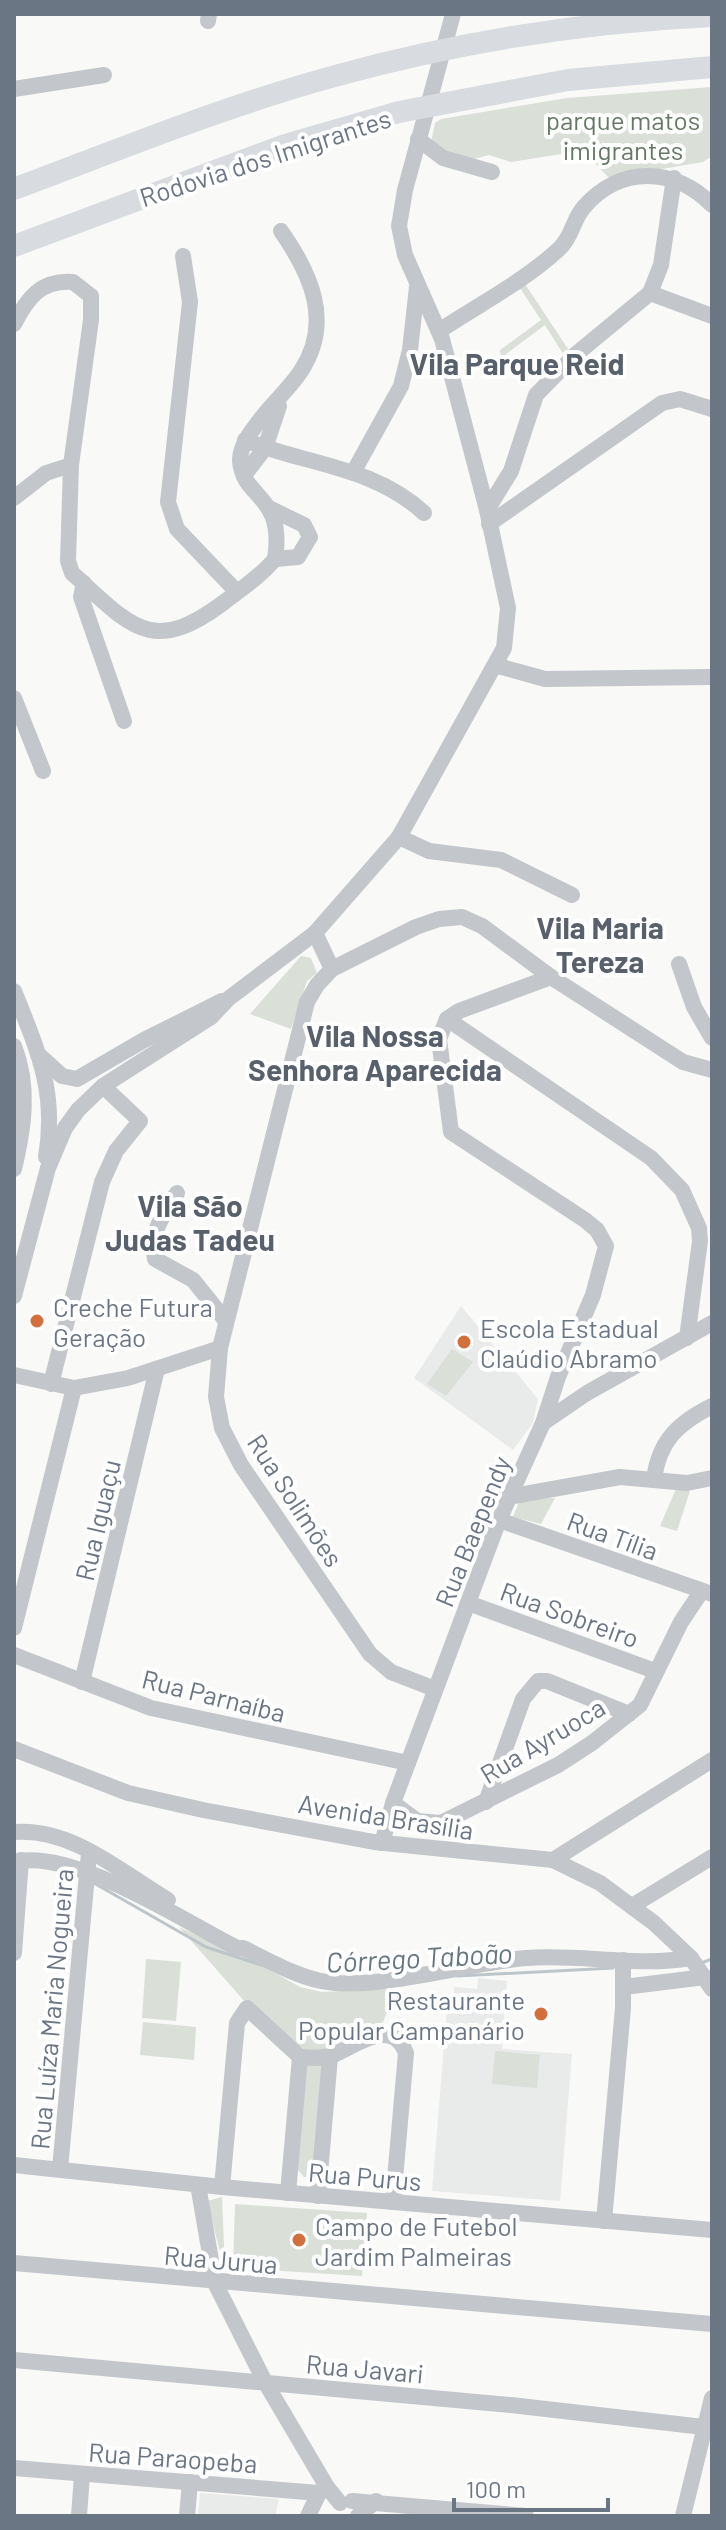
<svg xmlns="http://www.w3.org/2000/svg" width="726" height="2530" font-family="Barlow,sans-serif">
	<rect width="100%" height="100%" fill="#f9f9f7"/>
	<g fill="#e9ebea">
		<polygon points="461,1306 538,1399 533,1423 513,1450 414,1378"/>
		<polygon points="478,1978 507,1981 502,2049 572,2054 560,2201 432,2191 448,1997 454,1997 454,1987 477,1989"/>
		<polygon points="200,2493 279,2499 275,2516 198,2516"/>
	</g>
	<g fill="#dadfd8">
		<polygon points="712,87 712,156 703,162 609,178 593,161 572,162 561,154 511,162 489,155 474,159 441,154 431,142 435,123 441,119 567,98"/>
		<polygon points="525,284 570,352 565,357 545,325 506,354 502,367 500,350 541,320 520,288"/>
		<polygon points="301,956 311,958 317,973 307,981 291,1029 250,1014"/>
		<polygon points="452,1349 473,1362 446,1396 427,1384"/>
		<polygon points="676,1489 690,1491 677,1531 660,1526"/>
		<polygon points="555,1498 541,1524 513,1517 520,1499"/>
		<polygon points="179,1927 257,1963 300,1987 322,1992 397,1988 383,2022 330,2057 313,2176 304,2177 298,2170 300,2057 277,2038"/>
		<polygon points="146,1959 181,1962 176,2021 142,2018"/>
		<polygon points="143,2022 196,2027 194,2060 140,2055"/>
		<polygon points="495,2051 540,2055 537,2088 492,2084"/>
		<polygon points="222,2197 225,2271 207,2201"/>
		<polygon points="235,2204 367,2213 362,2276 233,2268"/>
	</g>
	<g fill="none" stroke-linecap="round" stroke-linejoin="round">
		<g stroke="#bcc5ca" stroke-width="3">
			<polyline points="92,1882 206,1947 261,1965"/>
			<polyline points="701,1963 712,1959"/>
			<polyline points="457,1976 613,1968"/>
		</g>
		<g stroke="#c3c6ca" stroke-width="16">
			<polyline points="208,21 209,14"/>
			<polyline points="14,89 104,75"/>
			<polyline points="418,139 443,158 492,172"/>
			<polyline points="183,256 190,302 168,502 177,529 237,592"/>
			<polyline points="650,293 712,316"/>
			<path d="M14,324C28,297 41,280 73,282L91,296V320L71,465L68,561L72,573C130,625 151,657 223,603C241,589 260,577 275,559C285,493 243,500 240,461C240,448 247,437 254,428C268,407 287,392 301,371C333,322 311,274 281,231"/>
			<path d="M439,331C478,305 525,281 560,248C572,237 573,219 584,207C620,165 675,167 712,205"/>
			<path d="M245,440C307,465 373,466 424,513"/>
			<polyline points="354,471 401,386 410,350 417,287"/>
			<polyline points="245,474 265,448 279,406"/>
			<polyline points="14,498 46,473 71,465"/>
			<polyline points="271,509 304,525 310,537 298,557 275,559"/>
			<polyline points="487,510 511,471 536,395 575,355 650,293 661,265 674,178"/>
			<polyline points="489,524 662,403 680,399 712,409"/>
			<polyline points="84,583 81,597 124,721"/>
			<polyline points="498,666 545,679 712,677"/>
			<polyline points="14,698 43,771"/>
			<polyline points="399,837 429,851 501,860 572,895"/>
			<polyline points="315,933 332,969"/>
			<polyline points="679,964 694,1007 712,1038"/>
			<path d="M14,991C38,1051 57,1092 46,1157"/>
			<polyline points="447,1019 651,1158 682,1190 699,1228 700,1241 687,1338"/>
			<path d="M14,1046C30,1087 24,1127 14,1169"/>
			<polyline points="40,1056 62,1076 77,1079 144,1040 222,1001"/>
			<path d="M177,1193C163,1215 149,1233 155,1259L193,1280L226,1321"/>
			<polyline points="14,1296 48,1168 65,1128 78,1110 103,1086 211,1017 228,999 315,933 399,837 504,648 508,608 487,510 442,339 405,255 399,226 405,190 453,14"/>
			<polyline points="14,1375 74,1388 128,1378 220,1348"/>
			<polyline points="51,1384 102,1182 116,1151 140,1121 103,1086"/>
			<polyline points="543,1423 558,1377 593,1295 606,1246 597,1230 585,1220 451,1132 439,1039 447,1019 459,1011 551,977"/>
			<path d="M654,1479C659,1441 678,1423 712,1406"/>
			<polyline points="508,1497 620,1477 687,1483 712,1478"/>
			<polyline points="499,1520 712,1594"/>
			<polyline points="468,1603 655,1671"/>
			<polyline points="14,1628 74,1388"/>
			<polyline points="14,1655 151,1708 408,1763"/>
			<polyline points="82,1682 157,1369"/>
			<polyline points="435,1689 391,1672 370,1654 241,1465 222,1428 216,1397 220,1348 307,1002 317,985 332,969 416,927 439,919 462,917 482,926 551,977 683,1062 712,1070"/>
			<polyline points="14,1749 128,1793 203,1810 374,1842 553,1860 600,1883 654,1923 691,1958 712,1989"/>
			<polyline points="486,1802 523,1699 538,1681 547,1681 629,1714"/>
			<polyline points="393,1803 417,1821 441,1823 558,1765 592,1743 640,1705 681,1622 701,1592"/>
			<path d="M14,1832C71,1827 121,1872 168,1900"/>
			<polyline points="382,1843 393,1803 499,1520 543,1423 587,1393 712,1323"/>
			<polyline points="553,1860 712,1760"/>
			<path d="M14,1862C74,1848 183,1921 237,1948H243C268,1960 293,1975 321,1981C373,1992 469,1962 527,1958C581,1954 637,1967 691,1958"/>
			<polyline points="632,1906 712,1857"/>
			<polyline points="14,1953 21,1860"/>
			<polyline points="624,1987 705,1977"/>
			<polyline points="14,2165 222,2187 712,2230"/>
			<polyline points="60,2169 89,1853"/>
			<polyline points="198,2185 215,2283 265,2382 327,2487 340,2503"/>
			<path d="M222,2187L237,2023L247,2008L300,2057C311,2058 323,2059 333,2055C356,2046 392,2016 406,2053L393,2202"/>
			<polyline points="288,2193 300,2057"/>
			<polyline points="318,2196 330,2057"/>
			<polyline points="604,2221 623,2008 623,1960"/>
			<polyline points="14,2263 712,2324"/>
			<polyline points="14,2360 511,2405 712,2428"/>
			<polyline points="14,2468 319,2493 327,2487"/>
			<polyline points="352,2501 526,2516"/>
			<polyline points="79,2516 82,2475"/>
			<polyline points="187,2516 190,2482"/>
			<polyline points="308,2516 319,2493"/>
			<polyline points="358,2516 376,2501"/>
			<polyline points="683,2516 712,2398"/>
		</g>
		<g stroke="#d8dbdf" stroke-width="22">
			<path d="M14,189C120,149 225,106 335,76C458,42 584,22 712,16"/>
			<polyline points="14,246 285,145 399,112 568,80 712,67"/>
		</g>
	</g>
	<g fill="#d36f3c" stroke="#fff" stroke-width="3">
		<circle cx="37" cy="1321" r="8"/>
		<circle cx="464" cy="1342" r="8"/>
		<circle cx="541" cy="2014" r="8"/>
		<circle cx="299" cy="2240" r="8"/>
	</g>
	<g text-anchor="middle" dominant-baseline="central" stroke-width="8" stroke-linejoin="round" paint-order="stroke">
		<g font-size="26" fill="#667865" stroke="#fff">
			<text x="623" y="119">parque matos<tspan x="623" dy="30">imigrantes</tspan></text>
		</g>
		<g font-size="26" fill="#6b7685" stroke="#fff">
			<text transform="translate(265 157) rotate(-18)">Rodovia dos Imigrantes</text>
			<text transform="translate(296 1500) rotate(57)">Rua Solimões</text>
			<text transform="translate(97 1520) rotate(-77)">Rua Iguaçu</text>
			<text transform="translate(472 1531) rotate(-68)">Rua Baependy</text>
			<text transform="translate(613 1535) rotate(20)">Rua Tília</text>
			<text transform="translate(570 1614) rotate(20)">Rua Sobreiro</text>
			<text transform="translate(214 1695) rotate(14)">Rua Parnaíba</text>
			<text transform="translate(542 1740) rotate(-31)">Rua Ayruoca</text>
			<text transform="translate(386 1816) rotate(9)">Avenida Brasília</text>
			<text transform="translate(51 2009) rotate(-85)">Rua Luíza Maria Nogueira</text>
			<text transform="translate(365 2176) rotate(5)">Rua Purus</text>
			<text transform="translate(221 2259) rotate(5)">Rua Jurua</text>
			<text transform="translate(365 2368) rotate(5)">Rua Javari</text>
			<text transform="translate(173 2457) rotate(4)">Rua Paraopeba</text>
		</g>
		<g font-size="26" fill="#6b7685" stroke="#fff" text-anchor="start">
			<text x="53" y="1306">Creche Futura<tspan x="53" dy="30">Geração</tspan></text>
			<text x="480" y="1327">Escola Estadual<tspan x="480" dy="30">Claúdio Abramo</tspan></text>
			<text x="525" y="1999" text-anchor="end">Restaurante<tspan x="525" dy="30">Popular Campanário</tspan></text>
			<text x="315" y="2225">Campo de Futebol<tspan x="315" dy="30">Jardim Palmeiras</tspan></text>
		</g>
		<g font-size="28" font-style="italic" fill="#677780" stroke="#fff">
			<text transform="translate(419 1957) rotate(-3)">Córrego Taboão</text>
		</g>
		<g font-size="30" font-weight="bold" fill="#58606b" stroke="#fff">
			<text x="517" y="363">Vila Parque Reid</text>
			<text x="600" y="927">Vila Maria<tspan x="600" dy="34">Tereza</tspan></text>
			<text x="375" y="1035">Vila Nossa<tspan x="375" dy="34">Senhora Aparecida</tspan></text>
			<text x="190" y="1205">Vila São<tspan x="190" dy="34">Judas Tadeu</tspan></text>
		</g>
	</g>
	<rect width="726" height="2530" fill="none" stroke="#6b7685" stroke-width="32"/>
	<path d="M454 2498v12h154v-12" fill="none" stroke="#6b7685" stroke-width="4"/>
	<text x="466" y="2498" font-size="24" fill="#6b7685" stroke="#ffffff" stroke-width="6" paint-order="stroke">100 m</text>
</svg>
